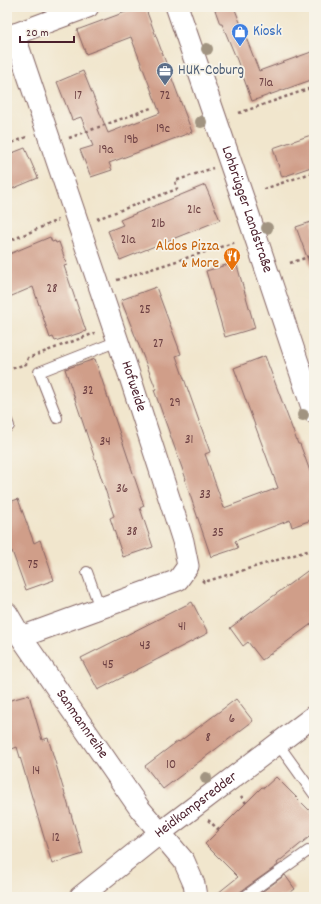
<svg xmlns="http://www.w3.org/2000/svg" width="321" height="904" font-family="Dekko,sans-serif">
	<rect width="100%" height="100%" fill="#f7f3e8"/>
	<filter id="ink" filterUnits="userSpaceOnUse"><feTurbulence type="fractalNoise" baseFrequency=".025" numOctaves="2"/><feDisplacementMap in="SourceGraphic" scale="8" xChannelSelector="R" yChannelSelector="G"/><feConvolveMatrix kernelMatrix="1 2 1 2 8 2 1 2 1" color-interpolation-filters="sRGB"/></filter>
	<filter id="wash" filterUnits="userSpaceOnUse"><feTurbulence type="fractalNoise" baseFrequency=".012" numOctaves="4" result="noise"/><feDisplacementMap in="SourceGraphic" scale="16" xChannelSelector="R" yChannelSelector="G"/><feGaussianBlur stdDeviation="0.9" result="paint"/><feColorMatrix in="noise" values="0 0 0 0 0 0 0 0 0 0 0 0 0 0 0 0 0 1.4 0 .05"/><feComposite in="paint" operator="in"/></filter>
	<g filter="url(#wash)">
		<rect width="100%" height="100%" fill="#f1e6cd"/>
		<g id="blocks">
			<g fill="#d09e89">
				<polygon points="139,7 145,7 192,132 109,163 112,170 91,177 80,150 93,146 81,117 72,120 57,82 83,71 108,133 160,113 131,37 86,54 77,30"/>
				<polygon points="214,7 234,7 259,71 314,51 314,79 252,101 237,60 222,24 220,24"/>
				<polygon points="314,134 314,166 282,177 273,148"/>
				<polygon points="25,148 38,178 7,191 7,155"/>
				<polygon points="205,185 220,220 120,260 108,231 123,225 120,220"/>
				<polygon points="314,221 314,271 312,271 296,227"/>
				<polygon points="50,237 52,242 55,241 56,243 59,242 67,265 64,266 86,331 55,341 53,337 50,338 33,287 7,298 7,255"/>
				<polygon points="236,262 255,328 225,337 206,271"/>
				<polygon points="156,287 181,354 176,356 210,452 205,454 224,508 278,488 234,368 265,356 298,444 300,444 314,482 314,519 292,527 290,520 235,541 238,548 211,557 185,480 186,479 154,390 156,389 121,300"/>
				<polygon points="95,359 144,506 140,508 153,547 123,557 110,518 114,516 65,369"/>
				<polygon points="18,499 34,543 40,540 54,580 26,590 12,551 7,553 7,503"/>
				<polygon points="314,566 314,622 262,660 248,642 243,646 230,628"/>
				<polygon points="192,602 208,633 98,690 81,658"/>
				<polygon points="29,695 42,740 48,738 83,854 52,864 17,747 12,749 7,733 7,701"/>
				<polygon points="236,699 253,721 163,789 145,766 178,741 179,742"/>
				<polygon points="276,777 314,815 314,833 277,863 278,865 240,892 238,897 213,897 238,877 205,844 262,787 264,788"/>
				<polygon points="285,875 295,889 284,897 255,897"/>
			</g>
		</g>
	</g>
	<g filter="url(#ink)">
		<use href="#blocks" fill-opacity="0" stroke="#846564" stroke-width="1"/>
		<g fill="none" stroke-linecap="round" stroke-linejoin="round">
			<defs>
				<g id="service">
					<polyline points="57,418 39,372 118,341"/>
					<polyline points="7,421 9,426"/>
					<polyline points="87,572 100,608"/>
					<polyline points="278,744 314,794"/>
					<polyline points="244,897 308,851 314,853"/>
				</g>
				<g id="minor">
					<path id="s1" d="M14,34L130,377L183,541L188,566L178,580L21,637"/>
					<polyline points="7,37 88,7"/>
					<path id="s2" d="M7,613L21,637L140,809L184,861L194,884L196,897"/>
					<path id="s3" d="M80,897L160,833L314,716"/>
				</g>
				<g id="tertiary">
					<path id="s4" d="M177,7L244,202L314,412"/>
				</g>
			</defs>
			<use href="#service" stroke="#846564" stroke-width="12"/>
			<use href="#minor" stroke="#846564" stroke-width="23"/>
			<use href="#tertiary" stroke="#846564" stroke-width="24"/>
			<g stroke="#846564" stroke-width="2.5" stroke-dasharray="3 3" stroke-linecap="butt">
				<polyline points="239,113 314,87"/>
				<polyline points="69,138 151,108"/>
				<polyline points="7,145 29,136"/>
				<polyline points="264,189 314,172"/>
				<polyline points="97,219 177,189 175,181 213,168"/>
				<polyline points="7,242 58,220"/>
				<polyline points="290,263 314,255"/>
				<polyline points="117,280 236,242"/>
				<polyline points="7,370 26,364 28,358 95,333"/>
				<polyline points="202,580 204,582 314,549"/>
				<polyline points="241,796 246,803"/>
				<polyline points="208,820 219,830"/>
			</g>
			<use href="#service" stroke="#fff" stroke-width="10"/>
			<use href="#minor" stroke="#fff" stroke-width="21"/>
			<use href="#tertiary" stroke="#fff" stroke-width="22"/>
		</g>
		<g fill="#a19481">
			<circle cx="207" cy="49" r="6"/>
			<circle cx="201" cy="122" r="6"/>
			<circle cx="267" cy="228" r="6"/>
			<circle cx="303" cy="415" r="6"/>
			<circle cx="206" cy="778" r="6"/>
		</g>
	</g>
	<defs>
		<symbol id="shop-pin" viewBox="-11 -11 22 30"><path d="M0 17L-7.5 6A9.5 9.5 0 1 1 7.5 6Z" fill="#3f7fe0" stroke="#f7f3e8"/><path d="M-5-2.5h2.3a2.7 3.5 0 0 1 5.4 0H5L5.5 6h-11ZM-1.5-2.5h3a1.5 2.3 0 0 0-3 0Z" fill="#fff"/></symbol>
		<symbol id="office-pin" viewBox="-11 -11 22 30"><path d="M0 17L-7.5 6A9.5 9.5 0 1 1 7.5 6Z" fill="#5c6f8a" stroke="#f7f3e8"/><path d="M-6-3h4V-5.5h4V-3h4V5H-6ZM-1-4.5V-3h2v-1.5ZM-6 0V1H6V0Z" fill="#fff"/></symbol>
		<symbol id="restaurant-pin" viewBox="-11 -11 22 30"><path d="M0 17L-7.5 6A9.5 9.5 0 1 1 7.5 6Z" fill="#e8710a" stroke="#f7f3e8"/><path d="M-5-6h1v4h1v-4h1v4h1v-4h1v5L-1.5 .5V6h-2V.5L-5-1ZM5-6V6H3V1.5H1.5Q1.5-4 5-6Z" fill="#fff"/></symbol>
	</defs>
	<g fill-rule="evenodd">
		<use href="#shop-pin" x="230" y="22" width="20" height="27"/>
		<use href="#office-pin" x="155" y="61" width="20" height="27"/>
		<use href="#restaurant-pin" x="222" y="246" width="20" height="27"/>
	</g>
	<g text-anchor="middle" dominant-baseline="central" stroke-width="3.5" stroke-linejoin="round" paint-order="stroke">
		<g font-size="13" fill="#6c3f42">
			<text x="266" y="83">71a</text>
			<text x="78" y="96">17</text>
			<text x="165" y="96">72</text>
			<text x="163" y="129">19c</text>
			<text x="131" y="140">19b</text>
			<text x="106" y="150">19a</text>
			<text x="194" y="210">21c</text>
			<text x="158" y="224">21b</text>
			<text x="128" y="240">21a</text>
			<text x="52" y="289">28</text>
			<text x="145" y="310">25</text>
			<text x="158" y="344">27</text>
			<text x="88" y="391">32</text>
			<text x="175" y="403">29</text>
			<text x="189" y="440">31</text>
			<text x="105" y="442">34</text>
			<text x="122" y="489">36</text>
			<text x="205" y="495">33</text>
			<text x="132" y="532">38</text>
			<text x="218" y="533">35</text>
			<text x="33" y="565">75</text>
			<text x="182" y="627">41</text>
			<text x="145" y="646">43</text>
			<text x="108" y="665">45</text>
			<text x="232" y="719">6</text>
			<text x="208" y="738">8</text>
			<text x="171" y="765">10</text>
			<text x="36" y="771">14</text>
			<text x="56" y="838">12</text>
		</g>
		<g font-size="15" fill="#366cbe" stroke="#f7f3e8" text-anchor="start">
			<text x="253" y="32">Kiosk</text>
		</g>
		<g font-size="15" fill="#4e5e75" stroke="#f7f3e8" text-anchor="start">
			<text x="178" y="71">HUK-Coburg</text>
		</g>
		<g font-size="15" fill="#4a1f2b" stroke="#f7f3e8">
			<text stroke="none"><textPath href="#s4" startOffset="214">Lohbrügger Landstraße</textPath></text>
			<text stroke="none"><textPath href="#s1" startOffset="372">Hofweide</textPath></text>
			<text stroke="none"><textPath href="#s2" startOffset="134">Sanmannreihe</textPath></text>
			<text stroke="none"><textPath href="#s3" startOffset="148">Heidkampsredder</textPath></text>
		</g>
		<g font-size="15" fill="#c56008" stroke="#f7f3e8" text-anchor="end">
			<text x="219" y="247">Aldos Pizza<tspan x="219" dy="17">&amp; More</tspan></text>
		</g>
	</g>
	<rect width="321" height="904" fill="none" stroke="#f7f3e8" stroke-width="24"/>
	<path d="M20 36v6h54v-6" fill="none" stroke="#4a1f2b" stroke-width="2"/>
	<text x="26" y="36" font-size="12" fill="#4a1f2b" stroke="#f7f3e8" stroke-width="3" paint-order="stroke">20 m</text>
</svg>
